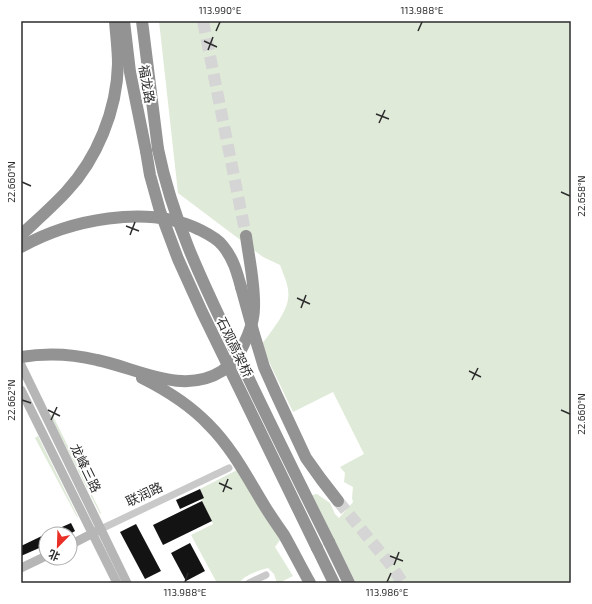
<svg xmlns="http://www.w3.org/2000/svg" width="592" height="604" font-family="'Exo 2','Noto Sans SC',sans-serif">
	<rect width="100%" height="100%" fill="#fff"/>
	<g fill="#dfead8">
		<path d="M159,21H571V583H356L312,495L317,494L330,503L335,514L339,518L353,502L352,498L353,487L344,482L345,473L340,467L364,454L333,392L293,412L261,345C269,335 287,312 288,299C290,287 284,276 280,265L263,257L178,193Z"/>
		<polygon points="52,414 101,513 100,514 50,415"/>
		<polygon points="38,436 78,517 77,517 35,438"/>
		<path d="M237,470L280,540L275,547L293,576L279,583H277L274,574L268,568C258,571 246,574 239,583H217L191,535L213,524L201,499L204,498L200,489Z"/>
	</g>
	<g fill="#131313">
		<polygon points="200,489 204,498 180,509 176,500"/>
		<polygon points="202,501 212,521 163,545 153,525"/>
		<polygon points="71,523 75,531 70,534 46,534"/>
		<polygon points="136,524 161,571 145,579 120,532"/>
		<polygon points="46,534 46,545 21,556 21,546"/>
		<polygon points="190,543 205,571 186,581 171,553"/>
	</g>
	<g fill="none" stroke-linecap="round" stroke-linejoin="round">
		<g stroke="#d5d5d5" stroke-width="12" stroke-dasharray="12 6" stroke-linecap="butt">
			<polyline points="203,21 246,236"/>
			<polyline points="338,501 390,564 403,583"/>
		</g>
		<g stroke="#c9c9c9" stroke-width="7">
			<polyline points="101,529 229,468"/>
			<polyline points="249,583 266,575"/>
		</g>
		<g stroke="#b6b6b6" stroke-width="9">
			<polyline points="21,365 127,583"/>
			<polyline points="21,390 117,583"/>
			<polyline points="70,545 97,531"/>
			<polyline points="21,568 46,556"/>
		</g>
		<g stroke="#939393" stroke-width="12">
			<polyline points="124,21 130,72 146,151"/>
			<polyline points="142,21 158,149"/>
			<path d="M21,235C36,221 52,207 66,192C97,159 117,110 118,64C118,50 116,35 115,21"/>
			<path d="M21,247C69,220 147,204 198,229C206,233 217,238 223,246C233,258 237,272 241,287"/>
			<path d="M21,357C45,353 72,354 97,360C137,368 183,396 222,371C232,364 239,357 243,346C249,334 254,322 254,308C255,284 249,259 246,236"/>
			<path d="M142,378C166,390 190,405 209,425C232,448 247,477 264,505C270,515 277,525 284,535C293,551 301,567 310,583"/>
			<polyline points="329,542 349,583"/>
			<polyline points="317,548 334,583"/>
		</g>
		<g stroke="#939393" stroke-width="12">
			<path d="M158,149C173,223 205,287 237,354C267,417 298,480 329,542"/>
			<polyline points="146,151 150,175 160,211 178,259 202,312 317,548"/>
			<polyline points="241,287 254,334 264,367 277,396 306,458 321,479 338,501"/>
		</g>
	</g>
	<path fill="none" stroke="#2c2c2c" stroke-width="1.5" d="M216,31L220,22M418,31L422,22M204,41L217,47M208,50L213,37M376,114L389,119M379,123L385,110M22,182L31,186M561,192L570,196M126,226L139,231M130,235L135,222M297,298L310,304M301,308L306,295M469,371L481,377M472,380L478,368M22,400L31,403M48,410L60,416M561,410L570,414M51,420L57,407M219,483L232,489M223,492L228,479M390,556L403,561M394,565L399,552M185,582L188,573M387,582L391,573"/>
	<g text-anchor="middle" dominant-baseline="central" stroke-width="4" stroke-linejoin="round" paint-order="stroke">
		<g font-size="13" fill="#2c2c2c" stroke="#fff">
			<text transform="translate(147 84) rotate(80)">福龙路</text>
			<text transform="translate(235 347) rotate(64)">石观高架桥</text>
			<text transform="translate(86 468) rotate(64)">龙峰三路</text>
			<text transform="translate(144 494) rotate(-25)">联润路</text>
		</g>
	</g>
	<rect width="592" height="604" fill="none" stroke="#ffffff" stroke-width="44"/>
	<g transform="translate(58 546) rotate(203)"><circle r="19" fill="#ffffff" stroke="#ababab"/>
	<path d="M0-3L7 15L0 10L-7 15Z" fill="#ea3026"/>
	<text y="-6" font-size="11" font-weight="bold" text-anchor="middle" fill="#2c2c2c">北</text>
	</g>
	<rect x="22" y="22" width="548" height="560" fill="none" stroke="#2c2c2c" stroke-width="1.5"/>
	<g font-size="10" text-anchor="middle" fill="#2c2c2c">
		<text x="220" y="14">113.990°E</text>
		<text x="422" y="14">113.988°E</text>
		<text transform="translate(11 182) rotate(-90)" y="4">22.660°N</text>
		<text transform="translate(581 196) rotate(-90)" y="4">22.658°N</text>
		<text transform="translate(11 400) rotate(-90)" y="4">22.662°N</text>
		<text transform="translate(581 414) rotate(-90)" y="4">22.660°N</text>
		<text x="185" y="596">113.988°E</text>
		<text x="387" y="596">113.986°E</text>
	</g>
</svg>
